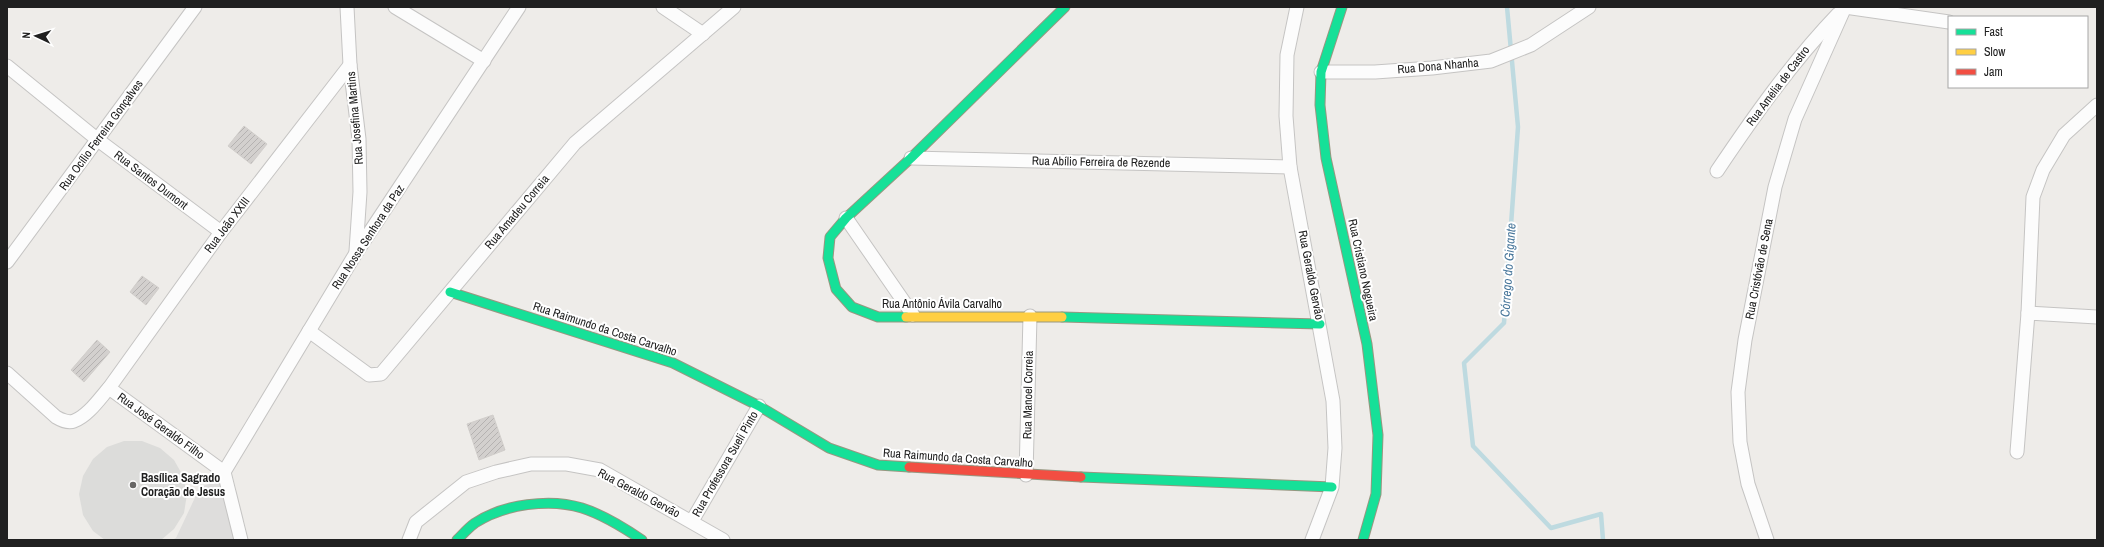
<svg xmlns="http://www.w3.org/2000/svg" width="2104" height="547" font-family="'Archivo Narrow',sans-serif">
	<defs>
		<pattern id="building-hatch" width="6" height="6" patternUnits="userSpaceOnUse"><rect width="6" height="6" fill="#d3d0ce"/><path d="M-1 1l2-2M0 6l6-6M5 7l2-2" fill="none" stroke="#b5b2b1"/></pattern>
	</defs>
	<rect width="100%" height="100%" fill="#eeece9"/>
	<polygon fill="#dcdcda" points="124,441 142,441 160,448 174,460 183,476 187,494 184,513 174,529 161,540 105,540 93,531 83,515 79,494 83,476 93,459 107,447"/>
	<polygon fill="#dedddc" points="221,480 234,540 172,540 176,538 200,487"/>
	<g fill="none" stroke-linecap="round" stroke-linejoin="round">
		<polyline stroke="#bedae0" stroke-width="4.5" points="1507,7 1518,127 1504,323 1464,363 1473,446 1551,528 1601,514 1603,540"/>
	</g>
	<g fill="url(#building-hatch)" stroke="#d1cecb">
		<polygon points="244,126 267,144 251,164 228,146"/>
		<polygon points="142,276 159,288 146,305 130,292"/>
		<polygon points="97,340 110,352 84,382 71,370"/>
		<polygon points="493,415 505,450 479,460 467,424"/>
	</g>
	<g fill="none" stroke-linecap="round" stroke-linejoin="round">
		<defs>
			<g id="street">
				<polyline points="347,7 350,65 359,139 360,192 356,251"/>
				<polyline points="395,7 484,61"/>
				<polyline points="663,7 703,34"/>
				<polyline points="1297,7 1287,55 1286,116 1290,167 1333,401 1335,448 1332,487 1312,540"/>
				<polyline points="1845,7 1949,22"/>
				<polyline points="7,66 98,140 221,232"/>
				<polyline points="1321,72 1375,72 1432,68 1491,61 1531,45 1589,7"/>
				<polyline points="911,158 1290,167"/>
				<path d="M1717,171C1754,116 1792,62 1838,14"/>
				<polyline points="846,218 913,315"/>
				<polyline points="7,262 195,7"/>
				<polyline points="2028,313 2033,197 2043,170 2064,135 2097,105"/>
				<polyline points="309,331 369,375 381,374 575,143 734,7"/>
				<path d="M7,373L56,417C61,420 69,423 74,421C88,416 100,398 109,388L224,472"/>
				<polyline points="109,388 221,232 350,65"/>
				<polyline points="2017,452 2028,313 2097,317"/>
				<polyline points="224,472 356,253 519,7"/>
				<polyline points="224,472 241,540"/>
				<polyline points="1026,475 1030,316"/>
				<polyline points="692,521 759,406"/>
				<polyline points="409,540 416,522 466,482 496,472 531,464 567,464 600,470 723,540"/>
				<polyline points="1767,540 1748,484 1740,442 1738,392 1745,340 1775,187 1795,119 1845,7"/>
			</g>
			<g id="fast">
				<polyline points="1342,7 1321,72 1320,105 1326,158 1367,344 1378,435 1376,494 1363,540"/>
				<polyline points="450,292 673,363 759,406 829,448 878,465 909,467"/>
				<polyline points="906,317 878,317 852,307 836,289 828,258 830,237 846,218 911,158 1065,7"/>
				<polyline points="1062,317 1320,324"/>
				<polyline points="1081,477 1332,487"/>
				<path d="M457,540C463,534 468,528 475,523C504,504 550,498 582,508C604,515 623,527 642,540"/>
			</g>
			<polyline id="slow" points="906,317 1062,317"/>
			<polyline id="jam" points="909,467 1081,477"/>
		</defs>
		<use href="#street" stroke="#c5c4c3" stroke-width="15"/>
		<use href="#fast" stroke="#979781" stroke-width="11"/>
		<use href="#slow" stroke="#979781" stroke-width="11"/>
		<use href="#jam" stroke="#979781" stroke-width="11"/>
		<use href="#street" stroke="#fcfcfc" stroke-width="13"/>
		<use href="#fast" stroke="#16e098" stroke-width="9"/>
		<use href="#slow" stroke="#ffcf43" stroke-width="9"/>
		<use href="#jam" stroke="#f24e42" stroke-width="9"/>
	</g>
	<circle fill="#686766" stroke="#fff" stroke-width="1.5" cx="133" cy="485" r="4"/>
	<g text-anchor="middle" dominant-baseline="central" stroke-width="4" stroke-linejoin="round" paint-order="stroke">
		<g font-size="12" fill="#202020" stroke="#fff">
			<text transform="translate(1438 66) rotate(-5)">Rua Dona Nhanha</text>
			<text transform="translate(1778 86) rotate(-53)">Rua Amélia de Castro</text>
			<text transform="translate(355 118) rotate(-95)">Rua Josefina Martins</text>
			<text transform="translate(101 135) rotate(-54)">Rua Ocílio Ferreira Gonçalves</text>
			<text transform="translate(1101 162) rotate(1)">Rua Abílio Ferreira de Rezende</text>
			<text transform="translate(151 180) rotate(37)">Rua Santos Dumont</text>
			<text transform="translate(517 212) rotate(-50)">Rua Amadeu Correia</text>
			<text transform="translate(227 225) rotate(-53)">Rua João XXIII</text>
			<text transform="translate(368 237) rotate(-57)">Rua Nossa Senhora da Paz</text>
			<text transform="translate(1759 269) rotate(-79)">Rua Cristóvão de Sena</text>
			<text transform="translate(1363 270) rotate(78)">Rua Cristiano Nogueira</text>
			<text transform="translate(1311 275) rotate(79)">Rua Geraldo Gervão</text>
			<text x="942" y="304">Rua Antônio Ávila Carvalho</text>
			<text transform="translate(605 329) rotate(18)">Rua Raimundo da Costa Carvalho</text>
			<text transform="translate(1028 395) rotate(-89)">Rua Manoel Correia</text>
			<text transform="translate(161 426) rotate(36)">Rua José Geraldo Filho</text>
			<text transform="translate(958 458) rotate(4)">Rua Raimundo da Costa Carvalho</text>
			<text transform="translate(725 464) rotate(-60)">Rua Professora Sueli Pinto</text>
			<text transform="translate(639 493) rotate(28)">Rua Geraldo Gervão</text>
		</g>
		<g font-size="12" font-weight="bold" fill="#202020" stroke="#fff" text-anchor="start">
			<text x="141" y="478">Basílica Sagrado<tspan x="141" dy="14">Coração de Jesus</tspan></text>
		</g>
		<g font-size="13" font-style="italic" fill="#4a789c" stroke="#fff">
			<text transform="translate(1508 270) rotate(-86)">Córrego do Gigante</text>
		</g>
	</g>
	<rect width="2104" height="547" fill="none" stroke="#202020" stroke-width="16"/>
	<rect x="1948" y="16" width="140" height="72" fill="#ffffff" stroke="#a6a6a6"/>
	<rect x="1956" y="29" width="20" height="6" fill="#16e098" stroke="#a6a6a6"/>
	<text x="1984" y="36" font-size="12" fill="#202020">Fast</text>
	<rect x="1956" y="49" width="20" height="6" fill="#ffcf43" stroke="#a6a6a6"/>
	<text x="1984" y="56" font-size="12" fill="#202020">Slow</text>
	<rect x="1956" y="69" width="20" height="6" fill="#f24e42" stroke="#a6a6a6"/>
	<text x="1984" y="76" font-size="12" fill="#202020">Jam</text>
	<g transform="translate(36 36) rotate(274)" stroke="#ffffff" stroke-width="3" paint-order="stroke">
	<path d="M0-3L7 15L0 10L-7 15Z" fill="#202020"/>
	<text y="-6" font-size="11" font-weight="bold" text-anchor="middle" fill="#202020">N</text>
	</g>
</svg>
